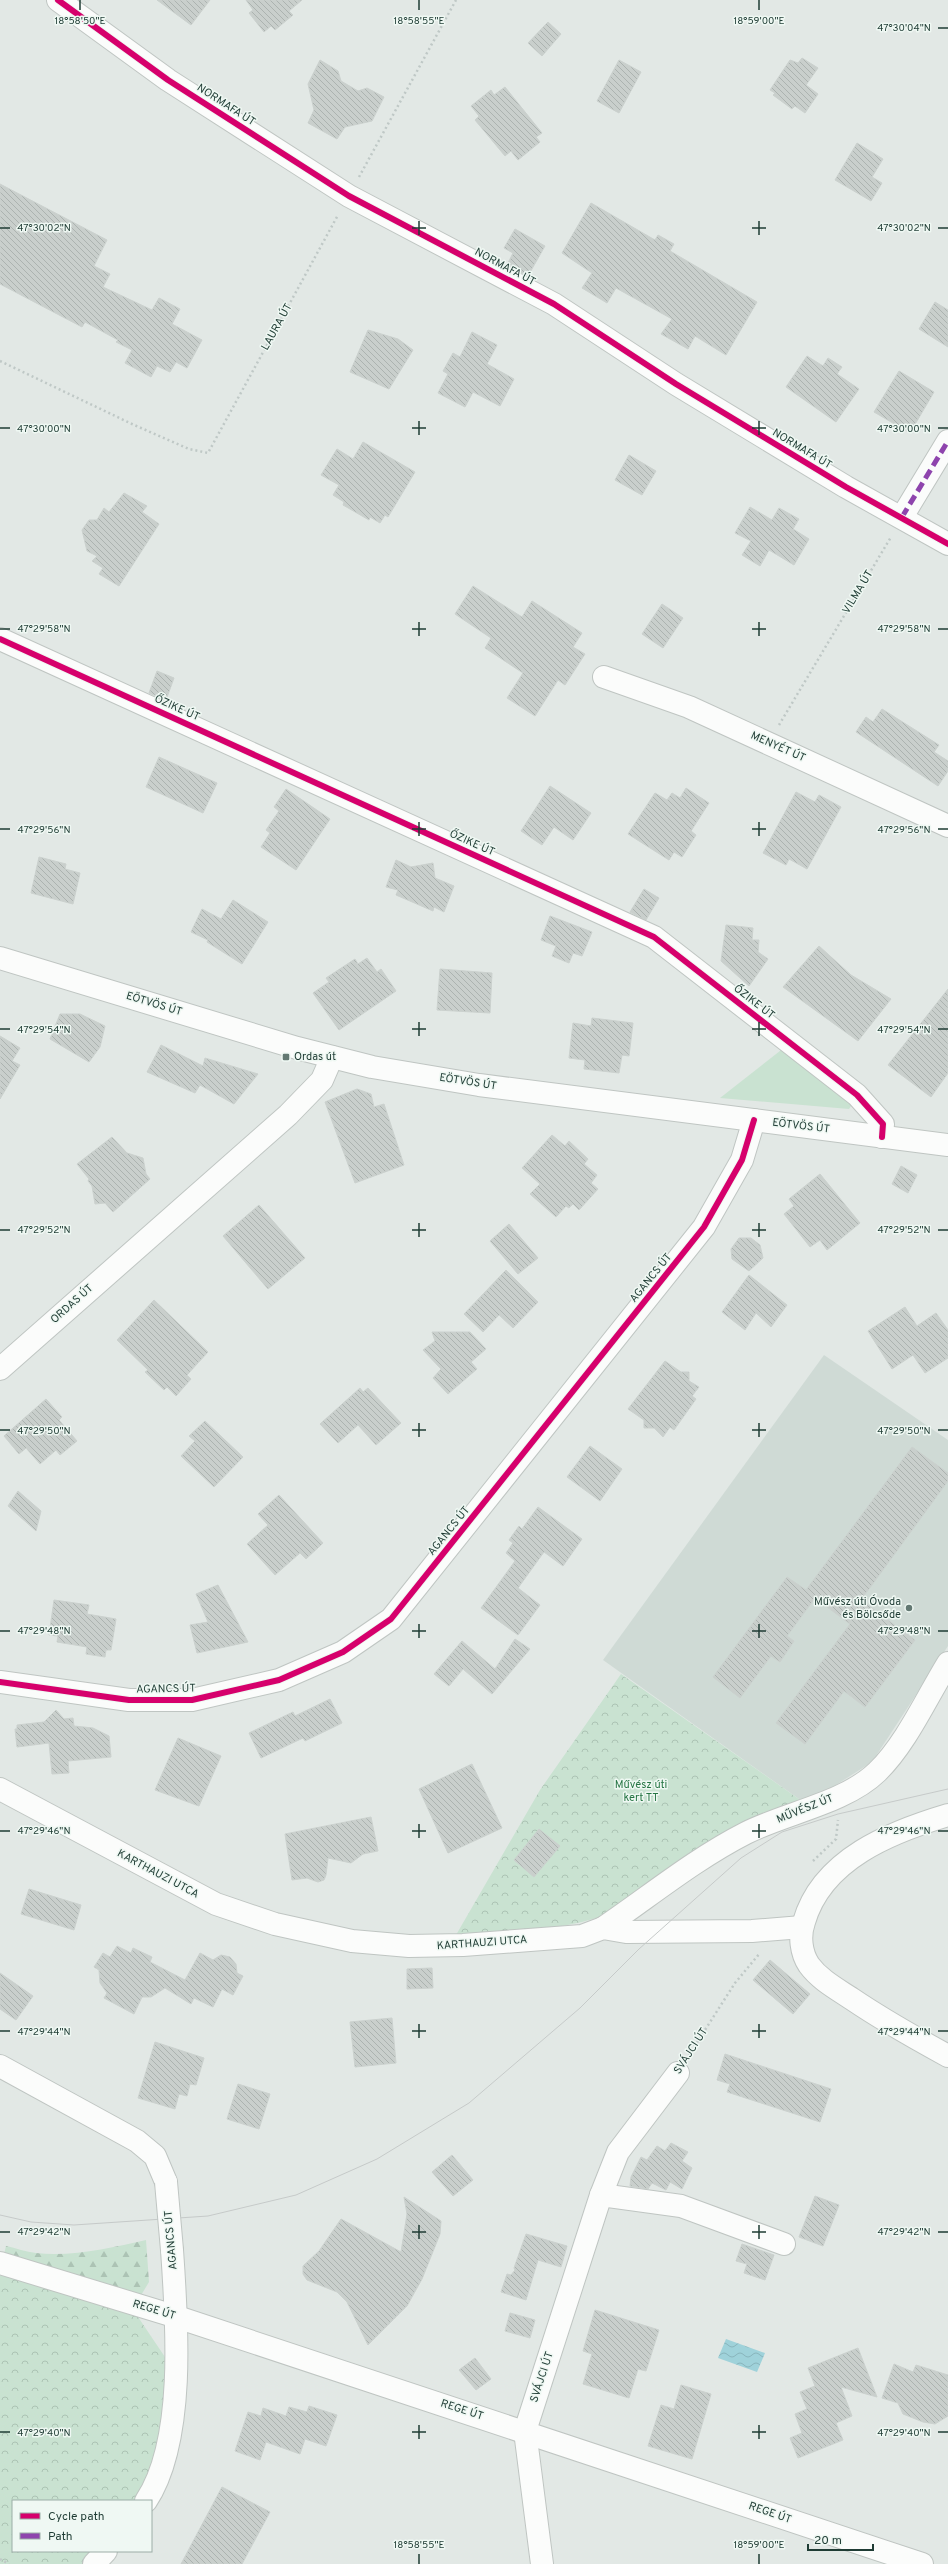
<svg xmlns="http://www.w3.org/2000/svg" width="948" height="2564" font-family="Overpass,sans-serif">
	<defs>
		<pattern id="forest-firs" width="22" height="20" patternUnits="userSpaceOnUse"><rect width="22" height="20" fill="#c9e2d1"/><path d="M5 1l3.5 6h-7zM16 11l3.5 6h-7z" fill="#acc3b4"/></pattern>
		<pattern id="park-crowns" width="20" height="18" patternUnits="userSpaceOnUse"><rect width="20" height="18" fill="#c9e2d1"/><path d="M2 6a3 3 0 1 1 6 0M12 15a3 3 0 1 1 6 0" fill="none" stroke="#acc3b4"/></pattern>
		<pattern id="water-waves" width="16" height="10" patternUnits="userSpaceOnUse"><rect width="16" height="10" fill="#9fd2da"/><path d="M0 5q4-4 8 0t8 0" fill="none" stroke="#88b5bc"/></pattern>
		<pattern id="building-back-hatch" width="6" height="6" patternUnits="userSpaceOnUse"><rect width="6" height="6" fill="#c9cfcc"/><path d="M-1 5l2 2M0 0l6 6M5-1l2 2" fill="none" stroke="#acb3b0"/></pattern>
	</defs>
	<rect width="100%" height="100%" fill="#e2e8e5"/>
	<polygon fill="#cfdad5" points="824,1355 948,1440 948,1646 872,1762 806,1804 603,1660"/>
	<polygon fill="#c9e2d1" points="785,1047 853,1103 849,1109 720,1098"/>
	<path fill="url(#forest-firs)" d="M146,2240L149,2282L140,2297L3,2258L6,2246C16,2248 26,2252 36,2253C72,2257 111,2248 146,2240Z"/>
	<g fill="url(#park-crowns)">
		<path d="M621,1674L806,1804L605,1915C559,1932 505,1931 456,1935L540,1790Z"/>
		<polygon points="0,2275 136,2314 167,2360 161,2438 156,2467 136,2501 13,2501 13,2551 93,2551 82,2564 0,2564"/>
	</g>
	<polygon fill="url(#water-waves)" points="726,2339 765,2353 757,2372 718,2358"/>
	<g fill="url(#building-back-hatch)" stroke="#cbd1ce">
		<polygon points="157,0 210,0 191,25"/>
		<polygon points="246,0 302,0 289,11 293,15 275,30 271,26 264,32 249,13 253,10"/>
		<polygon points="548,22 561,34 542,56 528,43"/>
		<polygon points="802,58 818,68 806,85 818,94 805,113 795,106 792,109 773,95 775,93 770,90 790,60 798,63"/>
		<polygon points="320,60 338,71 341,81 358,91 367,88 384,97 372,121 345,127 337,139 308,123 314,110 308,84"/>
		<polygon points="619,60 641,72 619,113 597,101"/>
		<polygon points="505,87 542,133 536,137 540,142 518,160 511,151 505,156 475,120 479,116 471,106 491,90 494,95"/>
		<polygon points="857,143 883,159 872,177 882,183 871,201 835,180"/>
		<polygon points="0,184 107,240 94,266 110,274 103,287 152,310 159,298 180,309 172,324 202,340 187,368 176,362 170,372 157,366 151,377 125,363 132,350 116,342 118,340 85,322 82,327 0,284"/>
		<polygon points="591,203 655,240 658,235 674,244 670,251 757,302 726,355 695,336 688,349 661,334 672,319 616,288 607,303 582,288 592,273 562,253"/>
		<polygon points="515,229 545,246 528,276 507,265 513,253 504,248"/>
		<polygon points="935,302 948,310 948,347 919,329"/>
		<polygon points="368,330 398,339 413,350 389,389 350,372"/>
		<polygon points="472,332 497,345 487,364 514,379 500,406 473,392 465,407 438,393 448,374 443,371 453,353 460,357"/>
		<polygon points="807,356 823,366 828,358 842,367 837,374 859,389 836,422 786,387"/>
		<polygon points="899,371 934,392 910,433 874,412"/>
		<polygon points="363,442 415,472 388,517 385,515 380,523 370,517 369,520 343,505 344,502 333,495 339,485 321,475 337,449 353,459"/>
		<polygon points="629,455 656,471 642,495 615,480"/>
		<polygon points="124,493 147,506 142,512 159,524 119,586 99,574 103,568 92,561 97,556 87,551 82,530 89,520 97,520 104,508 109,512"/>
		<polygon points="750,507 772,520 779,508 799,519 793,529 809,539 794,565 769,550 760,566 742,555 751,541 735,533"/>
		<polygon points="473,586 522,617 532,601 582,633 573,647 585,654 565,685 558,680 535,716 507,698 523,673 485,648 491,638 455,614"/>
		<polygon points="662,604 683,618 663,648 642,634"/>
		<polygon points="157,671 174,678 166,700 149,693"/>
		<polygon points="882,709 939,745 934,752 948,761 948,771 938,786 856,732 866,717 873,722"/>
		<polygon points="159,757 217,783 203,813 146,787"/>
		<polygon points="550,786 591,813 573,840 554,827 542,845 521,831"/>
		<polygon points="686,788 709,803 691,831 696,835 682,857 674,852 669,860 628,834 655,793 667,800 672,793 680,798"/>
		<polygon points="286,789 330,819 296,870 261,847 270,833 266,830 279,811 274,807"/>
		<polygon points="796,792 815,802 819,795 841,807 807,869 789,859 786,865 763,853"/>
		<polygon points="39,857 66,864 65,869 80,873 73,904 31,893"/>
		<polygon points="396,860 411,867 433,863 435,878 454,886 444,912 434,907 433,911 396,895 398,890 386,887"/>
		<polygon points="644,889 659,898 646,920 630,912"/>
		<polygon points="233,900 268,922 242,964 207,942 208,940 191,932 202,909 221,919"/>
		<polygon points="550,916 592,932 582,956 573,953 569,963 552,956 556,946 541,940"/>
		<polygon points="726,925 753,928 752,940 759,940 758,952 768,959 749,986 721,961"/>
		<polygon points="819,946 851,975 891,999 858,1041 783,987"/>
		<polygon points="367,958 377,972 381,969 396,991 339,1030 313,993 329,982 326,978 355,959 358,964"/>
		<polygon points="440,969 492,973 490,1013 437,1010"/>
		<polygon points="948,989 948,1073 931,1097 888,1065"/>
		<polygon points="60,1014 80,1014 105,1026 100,1047 89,1062 50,1039"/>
		<polygon points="592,1018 633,1023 629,1056 622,1055 619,1073 584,1069 585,1060 569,1058 573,1023 591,1026"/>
		<polygon points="0,1036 20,1048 12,1061 20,1065 0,1099"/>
		<polygon points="161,1045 203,1066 205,1058 258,1074 234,1104 200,1085 195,1093 147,1072"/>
		<polygon points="357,1089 371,1094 374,1107 384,1104 404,1165 355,1183 325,1102"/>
		<polygon points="552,1135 565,1146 569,1141 588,1159 584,1164 597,1175 591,1183 598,1189 579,1210 573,1204 569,1208 566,1206 556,1217 530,1194 540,1184 522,1168"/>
		<polygon points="112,1137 127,1153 143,1158 146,1174 150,1179 113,1212 105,1203 95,1204 92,1186 88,1181 89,1179 77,1164"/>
		<polygon points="901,1166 917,1175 908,1193 892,1184"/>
		<polygon points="820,1174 860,1223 827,1250 820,1240 810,1247 784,1214 794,1206 789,1199"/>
		<polygon points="259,1205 305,1258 268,1289 223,1236"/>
		<polygon points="509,1224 538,1258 518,1274 490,1241"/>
		<polygon points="739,1238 751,1238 760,1245 763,1258 749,1271 732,1259 731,1249"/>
		<polygon points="506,1270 538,1302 513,1328 499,1315 483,1332 464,1314"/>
		<polygon points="749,1275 787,1305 771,1327 756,1313 745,1330 722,1312"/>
		<polygon points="154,1300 208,1352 187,1375 191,1379 176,1396 167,1387 164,1390 145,1372 148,1370 117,1340"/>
		<polygon points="905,1307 917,1326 936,1313 948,1330 948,1358 925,1373 913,1355 892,1369 868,1331"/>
		<polygon points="432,1332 470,1332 486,1349 471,1362 477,1369 448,1394 433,1378 441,1369 423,1350 435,1341"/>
		<polygon points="665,1361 681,1372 689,1372 689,1381 699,1387 692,1396 696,1399 674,1430 670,1427 663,1437 654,1428 644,1428 644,1420 628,1409"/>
		<polygon points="360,1388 363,1392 368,1388 401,1423 376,1445 358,1425 338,1443 320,1424"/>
		<polygon points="46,1399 62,1417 59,1420 77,1441 60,1455 56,1450 40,1464 26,1448 19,1454 4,1436"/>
		<polygon points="205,1421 243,1457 214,1487 181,1456 195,1441 189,1436"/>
		<polygon points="590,1446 622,1469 600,1501 567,1477"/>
		<polygon points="912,1447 948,1473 948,1481 861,1600 915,1640 865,1707 844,1691 805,1744 776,1723 850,1624 815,1598 787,1636 794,1641 780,1662 771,1656 740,1698 713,1677 787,1577 806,1590"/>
		<polygon points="18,1491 41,1511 36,1531 8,1506"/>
		<polygon points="279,1495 323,1543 306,1559 300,1553 275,1575 247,1544 268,1525 258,1514"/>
		<polygon points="538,1507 582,1539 563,1566 544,1552 518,1588 540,1605 518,1635 481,1608 515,1561 506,1553 513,1543 509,1540 519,1526 522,1529"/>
		<polygon points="218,1585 248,1642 197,1653 190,1625 208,1622 196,1594"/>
		<polygon points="54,1600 89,1605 87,1614 116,1619 111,1650 106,1650 105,1657 86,1654 87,1647 57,1642 58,1636 49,1635"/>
		<polygon points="515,1639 530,1649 492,1694 463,1669 449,1686 434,1674 462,1641 495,1669"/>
		<polygon points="330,1699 342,1723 305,1741 303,1738 261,1758 249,1733 293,1712 295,1716"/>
		<polygon points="56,1710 64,1719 73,1718 74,1726 93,1728 109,1736 111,1757 68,1761 69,1773 52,1774 49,1743 17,1747 15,1729 17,1729 17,1725 44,1722"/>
		<polygon points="178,1738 221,1756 199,1806 155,1790"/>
		<polygon points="472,1764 502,1828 448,1853 419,1789"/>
		<polygon points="371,1817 378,1851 363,1854 351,1863 328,1858 326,1875 324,1880 318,1882 307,1878 292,1880 285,1834"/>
		<polygon points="539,1829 560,1846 534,1877 514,1860"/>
		<polygon points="29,1889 81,1905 74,1930 21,1914"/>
		<polygon points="117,1946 131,1953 133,1948 152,1957 150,1962 185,1980 200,1953 213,1960 221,1955 230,1957 236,1964 237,1973 243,1976 233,1995 222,1989 213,2007 194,1998 191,2004 165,1988 151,1997 142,1997 134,2014 104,1998 107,1993 100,1983 99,1970 94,1967 103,1953 110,1957"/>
		<polygon points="770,1960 810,1994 793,2014 753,1980"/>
		<polygon points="432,1968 433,1988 407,1989 407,1969"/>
		<polygon points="0,1973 33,1996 16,2020 0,2009"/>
		<polygon points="392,2018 396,2063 355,2067 350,2022"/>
		<polygon points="155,2042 204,2058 196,2085 190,2084 187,2096 179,2094 175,2109 138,2098"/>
		<polygon points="725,2054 831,2089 820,2122 727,2092 730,2084 717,2080"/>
		<polygon points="238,2084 270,2094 259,2129 227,2119"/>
		<polygon points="671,2143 688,2152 682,2161 692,2168 682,2189 670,2182 666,2190 652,2183 648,2189 630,2186 631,2177 641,2157 647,2160 657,2146 665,2151"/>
		<polygon points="452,2155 473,2180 453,2196 432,2172"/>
		<polygon points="815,2196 839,2205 823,2246 799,2237"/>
		<polygon points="404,2197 441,2221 440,2234 422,2279 407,2306 368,2345 347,2302 337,2292 307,2280 303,2274 303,2266 319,2251 341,2219 401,2252 407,2214"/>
		<polygon points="526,2234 567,2246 561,2267 538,2260 526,2300 501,2292 507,2274 511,2275 515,2270 514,2268"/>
		<polygon points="742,2244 774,2255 765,2280 744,2273 747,2264 736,2261"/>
		<polygon points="595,2310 659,2330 646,2371 638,2369 629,2398 583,2384 592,2354 583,2351"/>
		<polygon points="510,2313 535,2320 530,2338 505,2331"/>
		<polygon points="858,2348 877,2397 841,2387 852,2416 836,2423 843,2440 798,2458 790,2438 802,2433 795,2414 807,2409 800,2392 815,2386 808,2368"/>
		<polygon points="475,2358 491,2379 476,2390 459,2370"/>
		<polygon points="894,2364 913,2372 916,2365 948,2375 948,2416 935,2424 923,2422 903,2414 898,2403 882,2398"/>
		<polygon points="681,2385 711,2394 692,2459 648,2446 661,2405 674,2409"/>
		<polygon points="309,2406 337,2415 326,2446 305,2439 300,2454 266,2442 260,2460 235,2451 248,2412 261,2416 263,2408 286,2416 289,2407 307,2412"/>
		<polygon points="222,2487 270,2512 242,2564 181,2564"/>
	</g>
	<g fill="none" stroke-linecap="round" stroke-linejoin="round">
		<defs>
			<g id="minor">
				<polyline points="58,0 168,80 349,196 554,304 676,384 846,487 948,544"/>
				<polyline points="902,517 948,441"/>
				<polyline points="0,639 654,937 857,1095 883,1124 882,1137"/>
				<polyline points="604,677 689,707 948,826"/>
				<polyline points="0,958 297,1048 372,1067 479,1085 948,1145"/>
				<polyline points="0,1369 288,1115 322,1080 332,1057"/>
				<polyline points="0,1682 129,1700 192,1700 279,1680 343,1652 391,1619 704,1227 742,1160 754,1120"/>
				<polyline points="0,1789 216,1904 275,1924 352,1941 409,1946 463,1945 582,1936 603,1928 626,1932 752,1931 802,1927"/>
				<path d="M948,1815C891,1832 822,1859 804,1922C799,1936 801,1953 809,1965C820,1980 837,1989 852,1999C883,2020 915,2038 948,2056"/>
				<path d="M603,1928C650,1896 695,1859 746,1833C785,1813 845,1803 877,1772C906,1744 927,1697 948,1663"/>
				<polyline points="0,2066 137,2141 155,2156 166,2182"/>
				<polyline points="601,2195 681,2206 784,2244"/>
				<polyline points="0,2263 177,2317 922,2564"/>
				<path d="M146,2501C186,2441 177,2321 172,2250"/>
				<polyline points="94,2564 106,2551"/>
				<polyline points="542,2564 525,2431 601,2195 618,2152 678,2073"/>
			</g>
		</defs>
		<use href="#minor" stroke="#bfc5c2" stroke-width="24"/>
		<g stroke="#bfc8c6" stroke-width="2.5" stroke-dasharray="2 3" stroke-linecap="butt">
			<polyline points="359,177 456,0"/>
			<polyline points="0,361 132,424 189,449 208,453 338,215"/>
			<polyline points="779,725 891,537"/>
			<polyline points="813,1861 836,1839 838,1820"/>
			<polyline points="689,2055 735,1983 760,1953"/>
			<polyline points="0,2559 9,2564"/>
		</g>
		<use href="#minor" stroke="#fbfcfb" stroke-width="22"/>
		<polyline stroke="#c6cac9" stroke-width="1" points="0,2215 31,2222 74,2225 208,2216 296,2195 377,2159 469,2103 580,2008 639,1949 741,1858 782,1832 838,1814 948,1789"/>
		<defs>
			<polyline id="minor-bridge" points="166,2182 172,2250"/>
		</defs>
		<use href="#minor-bridge" stroke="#bfc5c2" stroke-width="24" stroke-linecap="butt"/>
		<use href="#minor-bridge" stroke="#fbfcfb" stroke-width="22"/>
		<polyline stroke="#8e44ad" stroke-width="5" stroke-dasharray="10 5" stroke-linecap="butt" points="902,517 948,441"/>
		<defs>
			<g id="cycleway">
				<polyline points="58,0 168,80 349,196 554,304 676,384 846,487 948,544"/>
				<polyline points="0,639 654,937 857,1095 883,1124 882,1137"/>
				<polyline points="0,1682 129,1700 192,1700 279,1680 343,1652 391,1619 704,1227 742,1160 754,1120"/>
			</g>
		</defs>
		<use href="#cycleway" stroke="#eff8f3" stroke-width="8"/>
		<use href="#cycleway" stroke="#d6006c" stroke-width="6"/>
	</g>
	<path fill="none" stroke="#1f3c34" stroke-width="1.5" d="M80,0V10M419,0V10M759,0V10M938,28H948M419,221V235M759,221V235M0,228H10M412,228H426M752,228H766M938,228H948M419,421V435M759,421V435M0,428H10M412,428H426M752,428H766M938,428H948M419,622V636M759,622V636M0,629H10M412,629H426M752,629H766M938,629H948M419,822V836M759,822V836M0,829H10M412,829H426M752,829H766M938,829H948M419,1022V1036M759,1022V1036M0,1029H10M412,1029H426M752,1029H766M938,1029H948M419,1223V1237M759,1223V1237M0,1230H10M412,1230H426M752,1230H766M938,1230H948M419,1423V1437M759,1423V1437M0,1430H10M412,1430H426M752,1430H766M938,1430H948M419,1624V1638M759,1624V1638M0,1631H10M412,1631H426M752,1631H766M938,1631H948M419,1824V1838M759,1824V1838M0,1831H10M412,1831H426M752,1831H766M938,1831H948M419,2024V2038M759,2024V2038M0,2031H10M412,2031H426M752,2031H766M938,2031H948M419,2225V2239M759,2225V2239M0,2232H10M412,2232H426M752,2232H766M938,2232H948M419,2425V2439M759,2425V2439M0,2432H10M412,2432H426M752,2432H766M938,2432H948M419,2554V2564M759,2554V2564"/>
	<g fill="#637872" stroke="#eff8f3" stroke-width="1.5">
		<rect x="282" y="1053" width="8" height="8" rx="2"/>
		<circle cx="909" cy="1608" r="4"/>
	</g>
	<g text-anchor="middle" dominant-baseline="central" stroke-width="3" stroke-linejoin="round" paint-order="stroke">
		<g font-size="11" fill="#1f3c34" stroke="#eff8f3">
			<text transform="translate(226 105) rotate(33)">NORMAFA ÚT</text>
			<text transform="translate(505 267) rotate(28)">NORMAFA ÚT</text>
			<text transform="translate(277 327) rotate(-61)">LAURA ÚT</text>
			<text transform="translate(802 449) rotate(31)">NORMAFA ÚT</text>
			<text transform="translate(858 592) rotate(-59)">VILMA ÚT</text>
			<text transform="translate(177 708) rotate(24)">ŐZIKE ÚT</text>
			<text transform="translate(778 747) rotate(24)">MENYÉT ÚT</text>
			<text transform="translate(472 843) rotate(24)">ŐZIKE ÚT</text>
			<text transform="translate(754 1002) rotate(38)">ŐZIKE ÚT</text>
			<text transform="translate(154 1004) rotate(17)">EÖTVÖS ÚT</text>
			<text transform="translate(468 1082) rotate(9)">EÖTVÖS ÚT</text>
			<text transform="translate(801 1126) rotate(7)">EÖTVÖS ÚT</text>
			<text transform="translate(651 1278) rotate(-51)">AGANCS ÚT</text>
			<text transform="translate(72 1304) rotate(-42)">ORDAS ÚT</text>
			<text transform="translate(449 1531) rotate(-51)">AGANCS ÚT</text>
			<text transform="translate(166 1689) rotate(-1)">AGANCS ÚT</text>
			<text transform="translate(805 1809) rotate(-22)">MŰVÉSZ ÚT</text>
			<text transform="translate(158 1874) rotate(28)">KARTHAUZI UTCA</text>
			<text transform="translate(482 1943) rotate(-4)">KARTHAUZI UTCA</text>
			<text transform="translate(691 2051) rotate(-57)">SVÁJCI ÚT</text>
			<text transform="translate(171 2240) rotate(-95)">AGANCS ÚT</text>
			<text transform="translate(154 2310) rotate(17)">REGE ÚT</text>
			<text transform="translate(542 2377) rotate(-72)">SVÁJCI ÚT</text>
			<text transform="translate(462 2410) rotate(18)">REGE ÚT</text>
			<text transform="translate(770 2513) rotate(19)">REGE ÚT</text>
		</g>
		<g font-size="11" fill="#1f3c34" stroke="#eff8f3" text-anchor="start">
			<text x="294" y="1057">Ordas út</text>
			<text x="901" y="1602" text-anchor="end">Művész úti Óvoda<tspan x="901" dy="13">és Bölcsőde</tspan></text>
		</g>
		<g font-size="11" fill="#267544" stroke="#eff8f3">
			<text x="641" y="1785">Művész úti<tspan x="641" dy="13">kert TT</tspan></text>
		</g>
	</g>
	<g font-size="10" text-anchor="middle" fill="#1f3c34" stroke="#eff8f3" stroke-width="3" stroke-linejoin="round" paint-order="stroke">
		<text x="80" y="24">18°58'50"E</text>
		<text x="419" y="24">18°58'55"E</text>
		<text x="759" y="24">18°59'00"E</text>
		<text x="904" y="31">47°30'04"N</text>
		<text x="44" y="231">47°30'02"N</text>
		<text x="904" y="231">47°30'02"N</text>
		<text x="44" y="432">47°30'00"N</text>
		<text x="904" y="432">47°30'00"N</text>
		<text x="44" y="632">47°29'58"N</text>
		<text x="904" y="632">47°29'58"N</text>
		<text x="44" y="833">47°29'56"N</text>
		<text x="904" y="833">47°29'56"N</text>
		<text x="44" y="1033">47°29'54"N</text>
		<text x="904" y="1033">47°29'54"N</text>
		<text x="44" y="1233">47°29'52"N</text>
		<text x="904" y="1233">47°29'52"N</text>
		<text x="44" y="1434">47°29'50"N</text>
		<text x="904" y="1434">47°29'50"N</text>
		<text x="44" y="1634">47°29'48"N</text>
		<text x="904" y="1634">47°29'48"N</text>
		<text x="44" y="1834">47°29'46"N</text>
		<text x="904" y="1834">47°29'46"N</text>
		<text x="44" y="2035">47°29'44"N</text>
		<text x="904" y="2035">47°29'44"N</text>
		<text x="44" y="2235">47°29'42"N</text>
		<text x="904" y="2235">47°29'42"N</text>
		<text x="44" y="2436">47°29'40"N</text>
		<text x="904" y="2436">47°29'40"N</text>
		<text x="419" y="2548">18°58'55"E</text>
		<text x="759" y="2548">18°59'00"E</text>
	</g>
	<rect x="12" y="2500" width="140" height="52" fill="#eff8f3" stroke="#9cada7"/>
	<rect x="20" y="2513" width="20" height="6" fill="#d6006c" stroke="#9cada7"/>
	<text x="48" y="2520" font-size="12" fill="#1f3c34">Cycle path</text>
	<rect x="20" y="2533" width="20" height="6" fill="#8e44ad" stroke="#9cada7"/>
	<text x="48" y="2540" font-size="12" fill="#1f3c34">Path</text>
	<path d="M808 2544v6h65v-6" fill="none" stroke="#1f3c34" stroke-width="2"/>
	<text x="814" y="2544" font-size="12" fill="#1f3c34" stroke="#eff8f3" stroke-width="3" paint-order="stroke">20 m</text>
</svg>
